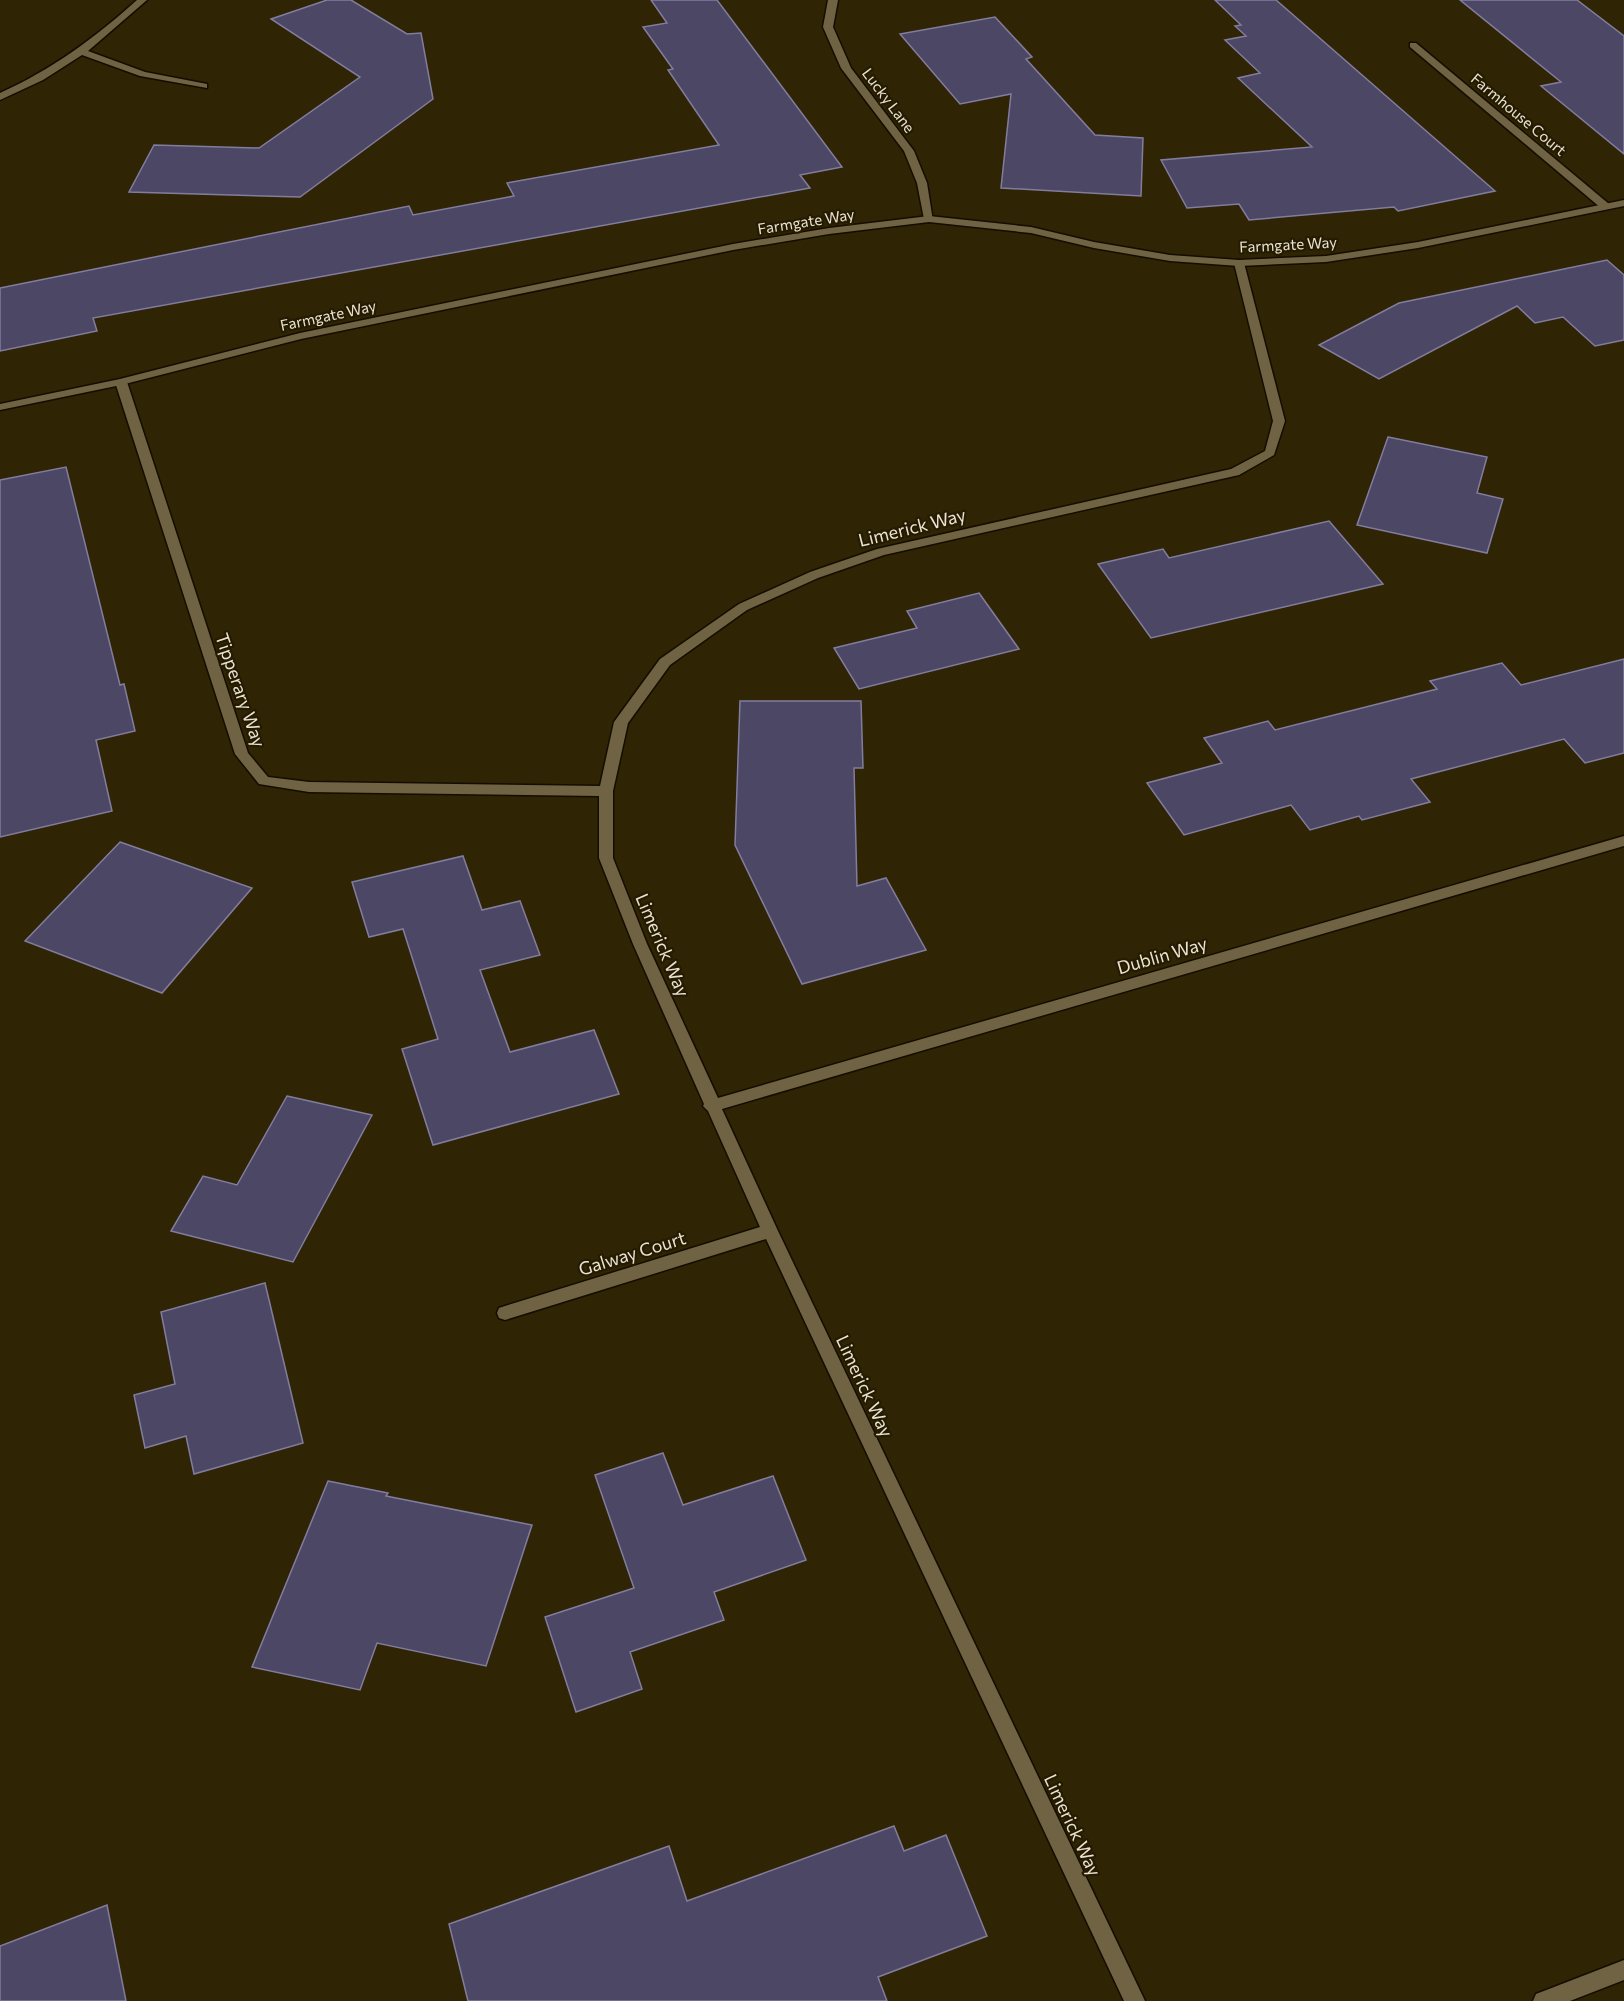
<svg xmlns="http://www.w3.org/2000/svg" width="1624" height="2001" font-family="Commissioner,sans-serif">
	<rect width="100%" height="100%" fill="#2f2404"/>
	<g fill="#4b4764" stroke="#827d9e" stroke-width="1.5">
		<polygon points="327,0 351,0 407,34 421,33 433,99 300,197 129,192 154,145 259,148 360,77 271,19"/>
		<polygon points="651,0 717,0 842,167 800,175 810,188 93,318 97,331 0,351 0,288 409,206 413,215 514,196 507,183 719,145 668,70 673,69 643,27 667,23"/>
		<polygon points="1215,0 1276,0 1495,191 1398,211 1394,207 1249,220 1239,204 1187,208 1161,160 1312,147 1238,78 1260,73 1225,40 1246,36 1235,26 1241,25"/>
		<polygon points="1460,0 1577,0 1624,36 1624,154 1541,86 1561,82"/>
		<polygon points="995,17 1032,57 1026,59 1095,135 1143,138 1141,196 1001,188 1011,94 960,104 900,34"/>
		<polygon points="1607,260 1624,275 1624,340 1595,346 1563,317 1535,323 1517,306 1379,379 1319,345 1399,303"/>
		<polygon points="1388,437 1487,457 1477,493 1503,499 1487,553 1357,525"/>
		<polygon points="66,467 120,685 124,684 135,731 96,740 112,811 0,837 0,480"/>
		<polygon points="1329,521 1383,584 1151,638 1098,564 1163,549 1169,558"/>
		<polygon points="979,593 1019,649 859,689 834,648 917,628 907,611"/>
		<polygon points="1624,659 1624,753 1585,763 1564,739 1411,779 1430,802 1362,820 1359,816 1310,830 1291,805 1184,835 1147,783 1222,763 1204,738 1268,721 1275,730 1437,689 1430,681 1502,663 1521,685"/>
		<polygon points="740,701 861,701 863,768 854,768 857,886 886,878 926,950 802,984 735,845"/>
		<polygon points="120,842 252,888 162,993 25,941"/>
		<polygon points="463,856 482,910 520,901 540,955 480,970 510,1052 594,1030 619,1094 433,1145 402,1049 438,1039 403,929 369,937 352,882"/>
		<polygon points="287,1096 372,1115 293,1262 171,1231 203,1176 237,1185"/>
		<polygon points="265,1283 303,1443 194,1474 186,1436 145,1448 134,1395 175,1384 161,1312"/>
		<polygon points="663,1453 683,1505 773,1476 806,1560 714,1592 724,1620 630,1652 642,1689 576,1712 545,1617 634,1588 595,1475"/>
		<polygon points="328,1481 388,1493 386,1496 532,1525 486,1666 377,1643 360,1690 252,1667"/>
		<polygon points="894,1826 904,1851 946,1835 987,1936 878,1977 887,2001 468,2001 449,1924 669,1846 687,1901"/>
		<polygon points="107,1905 126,2001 0,2001 0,1946"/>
	</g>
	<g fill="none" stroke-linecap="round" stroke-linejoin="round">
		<defs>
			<g id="minor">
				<path d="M137,0H147L88,51L145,72L207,84V88L140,76L82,55L43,80L0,100V93C51,70 95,38 137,0Z"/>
				<polygon points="828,0 838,0 833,27 851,68 914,151 927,183 933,221 924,219 917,183 904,151 841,68 823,27"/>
				<polygon points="1410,43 1416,43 1609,204 1609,208 1601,208 1410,47"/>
				<polygon points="1239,260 1244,263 1285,421 1274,455 1239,475 884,555 818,578 747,610 670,665 628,723 613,791 613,858 647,944 718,1098 1624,836 1624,846 722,1109 778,1231 1145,2001 1124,2001 766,1239 505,1320 499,1318 497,1313 499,1308 505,1306 760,1227 708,1111 703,1106 704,1104 633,944 599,858 599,796 309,792 259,784 235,754 115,382 121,379 127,382 248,753 268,777 309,782 600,786 614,722 660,659 739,604 810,572 877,549 1231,469 1265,451 1273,421 1234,263"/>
			</g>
			<g id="tertiary">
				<polygon points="1624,200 1624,206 1418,248 1326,262 1239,266 1170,261 1094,248 1031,233 929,222 829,234 733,250 301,339 121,385 0,410 0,404 120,379 300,333 733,244 829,228 929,216 1031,227 1094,242 1170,255 1239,260 1326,256 1418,242"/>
				<polygon points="1624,1960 1624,1980 1570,2001 1533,2001 1536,1994"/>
			</g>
		</defs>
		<use href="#minor" stroke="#150e00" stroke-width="3"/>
		<use href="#tertiary" stroke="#150e00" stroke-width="3"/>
		<use href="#minor" fill="#6f6343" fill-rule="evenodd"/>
		<use href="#tertiary" fill="#6f6343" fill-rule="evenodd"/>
	</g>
	<g text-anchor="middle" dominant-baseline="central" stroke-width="4.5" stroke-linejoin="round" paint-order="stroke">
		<g font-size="15" fill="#eae3d2" stroke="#251b00">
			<text transform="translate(889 100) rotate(53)">Lucky Lane</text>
			<text transform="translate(1519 114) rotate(40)">Farmhouse Court</text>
			<text transform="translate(806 221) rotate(-9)">Farmgate Way</text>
			<text transform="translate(1288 244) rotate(-3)">Farmgate Way</text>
			<text transform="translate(328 315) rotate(-12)">Farmgate Way</text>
		</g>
		<g font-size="18" fill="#eae3d2" stroke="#251b00">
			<text transform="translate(912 527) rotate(-14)">Limerick Way</text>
			<text transform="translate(241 690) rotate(71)">Tipperary Way</text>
			<text transform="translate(663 945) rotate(67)">Limerick Way</text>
			<text transform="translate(1162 955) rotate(-16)">Dublin Way</text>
			<text transform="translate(632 1253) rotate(-17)">Galway Court</text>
			<text transform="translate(865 1386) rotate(65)">Limerick Way</text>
			<text transform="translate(1073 1825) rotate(65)">Limerick Way</text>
		</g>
	</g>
</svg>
